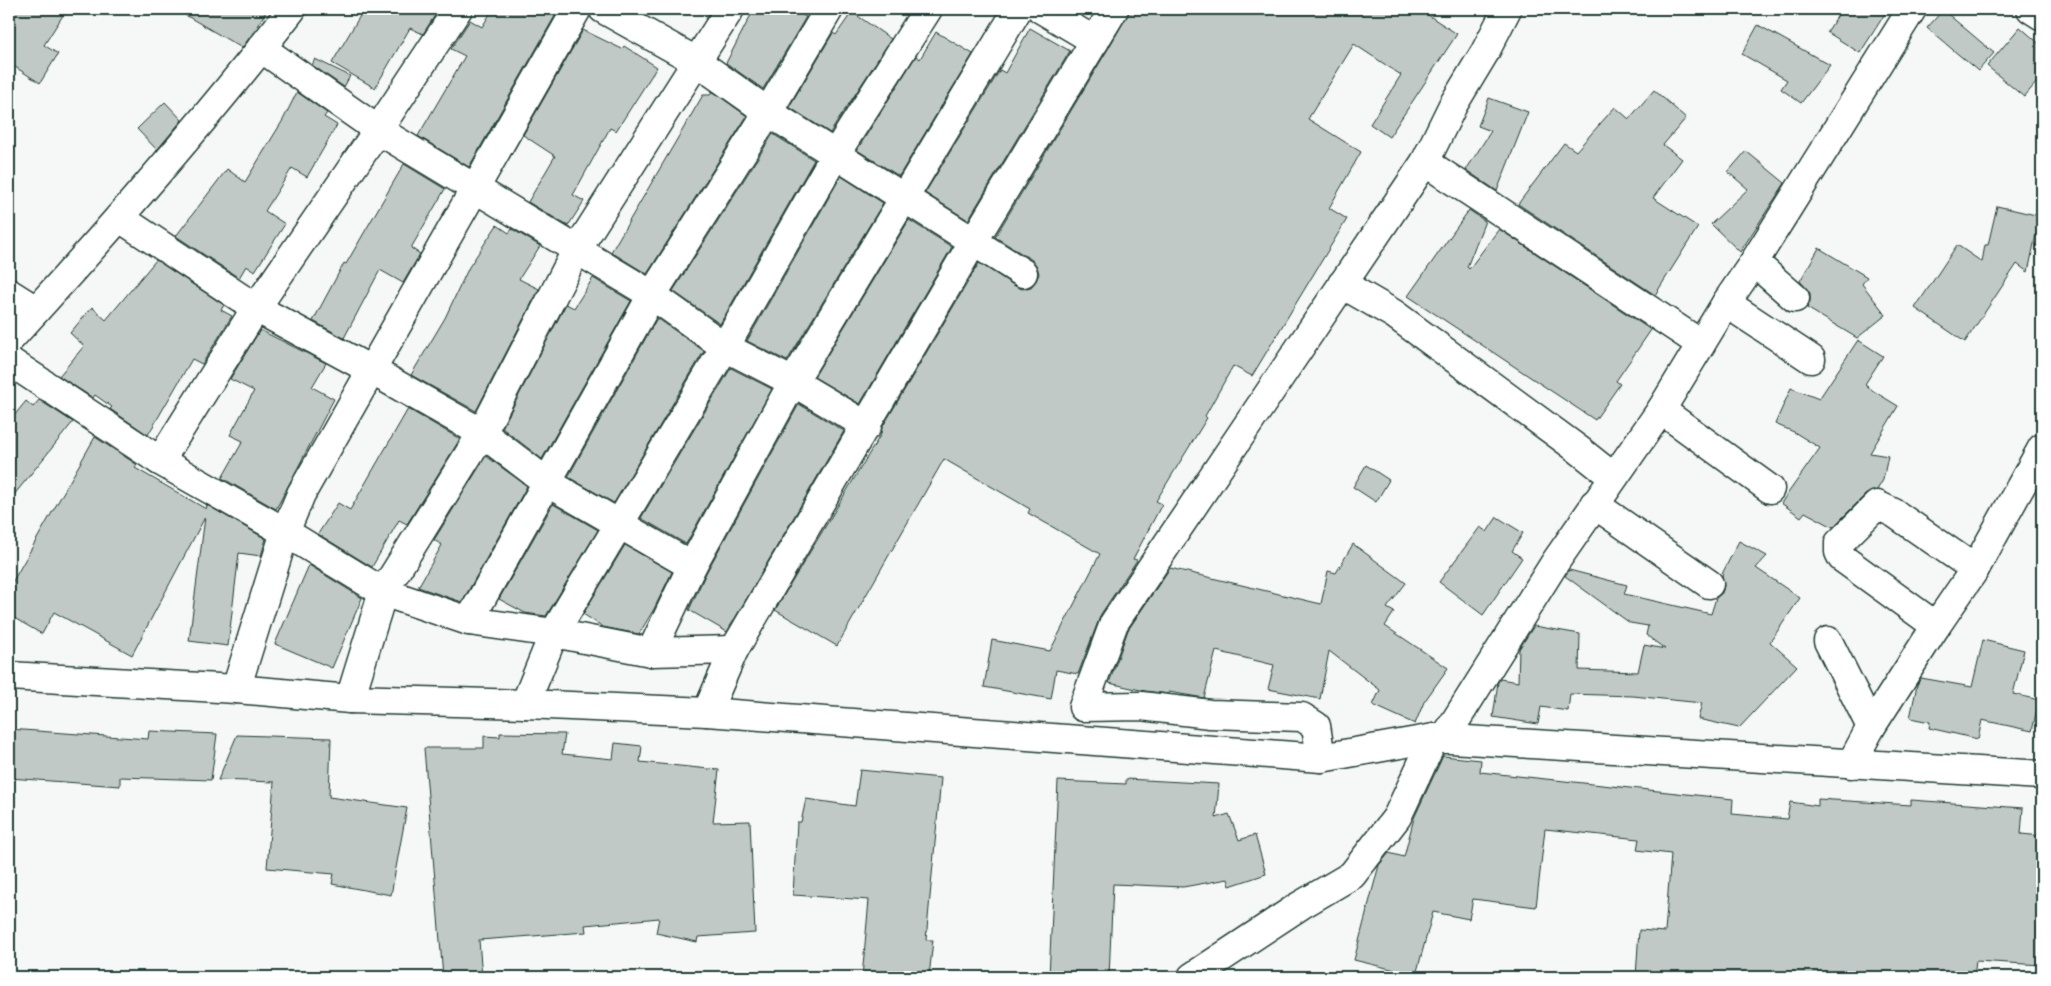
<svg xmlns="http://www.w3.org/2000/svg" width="2051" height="986" font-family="'Gochi Hand',sans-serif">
	<rect width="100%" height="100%" fill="#f6f7f7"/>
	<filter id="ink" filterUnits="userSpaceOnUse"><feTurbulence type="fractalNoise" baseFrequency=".02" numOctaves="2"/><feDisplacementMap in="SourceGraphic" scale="10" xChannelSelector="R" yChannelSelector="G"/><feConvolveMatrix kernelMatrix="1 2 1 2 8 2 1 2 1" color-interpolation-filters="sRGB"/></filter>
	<g filter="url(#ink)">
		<g fill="#c0c9c6" stroke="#1f3d34">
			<polygon points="9,9 67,9 44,45 58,54 40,83 9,63"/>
			<polygon points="175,9 268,9 252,34 242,48"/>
			<polygon points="364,9 439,9 423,34 410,28 375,88 332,63"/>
			<polygon points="493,9 559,9 469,167 418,136 465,56 451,49 470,20 482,27"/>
			<polygon points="754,9 792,9 806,17 763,89 726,63"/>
			<polygon points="1131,9 1419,9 1457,34 1389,137 1370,124 1401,75 1354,44 1308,119 1361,152 1329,208 1347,219 1252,376 1233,366 1205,416 1207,418 1156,501 1162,504 1133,559 1137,560 1101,614 1078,674 1056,670 1051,699 984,687 992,640 1050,651 1100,554 1028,513 1030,509 944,459 837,646 775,610 881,434 882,428 979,263 1015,286 1022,289 1031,287 1036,281 1039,274 1037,266 1032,260 995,237 1108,49"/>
			<polygon points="1842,9 1888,9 1860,53 1827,32"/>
			<polygon points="1943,10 1994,53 1978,71 1927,28"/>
			<polygon points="852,12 891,39 830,133 789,107 833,33 836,35"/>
			<polygon points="1758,25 1830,65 1801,103 1781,89 1787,80 1742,54"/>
			<polygon points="2020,27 2042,46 2042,76 2024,97 1987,66"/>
			<polygon points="1030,28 1070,51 968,220 925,193 1000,70 1005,73"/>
			<polygon points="583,30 622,49 624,46 657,67 616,131 610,128 573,195 584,201 568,226 528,202 555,156 523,135"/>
			<polygon points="936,32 973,54 899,176 857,150 916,56 920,59"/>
			<polygon points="315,59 350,76 344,87 312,65"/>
			<polygon points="1654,90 1686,118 1663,145 1682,159 1653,198 1698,227 1655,295 1518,204 1564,143 1576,151 1615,107 1629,119"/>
			<polygon points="712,91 747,116 647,274 611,252 703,95 710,95"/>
			<polygon points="297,92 327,113 324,117 337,125 307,177 292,168 265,211 285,224 255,271 246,266 239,278 176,236 227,169 245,182 283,120"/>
			<polygon points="1489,98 1528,112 1497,191 1466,170 1491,131 1478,126"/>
			<polygon points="165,102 182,120 157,150 137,129"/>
			<polygon points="773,134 814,160 720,324 673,291"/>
			<polygon points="1746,151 1785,183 1740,252 1711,224 1748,189 1728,172"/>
			<polygon points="404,164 445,189 411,248 420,254 403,283 380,270 344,338 313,321 344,263 346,264"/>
			<polygon points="841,176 883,203 787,361 747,341"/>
			<polygon points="1997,206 2040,216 2028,272 2017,264 1965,342 1915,308 1957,245 1982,262 1985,245 1988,245"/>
			<polygon points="1469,210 1485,221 1467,267 1469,269 1499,229 1651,330 1616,381 1620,384 1595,420 1408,296"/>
			<polygon points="909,220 952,247 860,404 814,377"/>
			<polygon points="497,225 509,233 512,229 540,246 519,279 539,289 476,411 411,375 445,318 469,267"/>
			<polygon points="1819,248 1867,277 1862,284 1886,315 1857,338 1807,308 1810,302 1810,293 1800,281"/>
			<polygon points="156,260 224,305 221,310 232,316 202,364 192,359 148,435 110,409 112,407 95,395 93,398 59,376 84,346 70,333 92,307 106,320"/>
			<polygon points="593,278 631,301 542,459 502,428 566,304 574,308"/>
			<polygon points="657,318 704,351 614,503 568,477"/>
			<polygon points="260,330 326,363 312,387 334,399 276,509 222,478 243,441 230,435 254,391 230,379"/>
			<polygon points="1858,340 1883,356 1865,384 1868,386 1867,387 1898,406 1870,453 1888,456 1883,480 1877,490 1866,494 1833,527 1805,512 1801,517 1781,503 1820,448 1794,432 1775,424 1791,388 1819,399"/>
			<polygon points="731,368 772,389 686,544 641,518"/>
			<polygon points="39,400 73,422 9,501 9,422 26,401 33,407"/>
			<polygon points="799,404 844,431 727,632 689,610 706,573"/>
			<polygon points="408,409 460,439 407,524 399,520 372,567 318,534 338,503 350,510"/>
			<polygon points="95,437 133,462 137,465 135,468 206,509 207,505 266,539 261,556 239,553 228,646 189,641 205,517 132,655 54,612 42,634 9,615 9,588"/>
			<polygon points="486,456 527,486 462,602 418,587 442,545 434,540"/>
			<polygon points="1366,465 1389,480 1376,502 1353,487"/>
			<polygon points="553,504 598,530 546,616 525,613 499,599"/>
			<polygon points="1497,517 1523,533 1512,551 1522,558 1483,615 1439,582 1480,527 1487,532"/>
			<polygon points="1739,541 1767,556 1756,568 1800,598 1770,642 1797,666 1739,728 1698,719 1702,703 1633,696 1570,694 1568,711 1541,707 1538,724 1493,717 1498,682 1500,679 1518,682 1519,649 1534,626 1580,634 1579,670 1638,672 1644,645 1665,649 1646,635 1648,626 1630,623 1565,576 1569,570 1627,585 1624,594 1711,614 1716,598 1722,593 1724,586 1722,576 1723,572"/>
			<polygon points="1353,544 1406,583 1387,608 1394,612 1385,626 1448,668 1424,702 1415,724 1373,705 1380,690 1329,651 1320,699 1268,689 1274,665 1216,651 1204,698 1169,692 1169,694 1145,691 1109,683 1128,630 1170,568 1321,604 1328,571 1336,573"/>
			<polygon points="625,545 672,572 654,609 639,634 603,627 583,614"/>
			<polygon points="309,565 362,598 332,668 275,644"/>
			<polygon points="1983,640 2024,650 2013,694 2039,700 2032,731 1982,720 1978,739 1929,728 1930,722 1910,718 1917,685 1921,678 1972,687"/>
			<polygon points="9,729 148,739 149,731 217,734 211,780 120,777 120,786 9,778"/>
			<polygon points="500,733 565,734 562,754 613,759 615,743 642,746 640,762 719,770 713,822 750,821 755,933 698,937 697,942 656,933 659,918 585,925 586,932 479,940 482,977 443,977 424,748 484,748 484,736 500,737"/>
			<polygon points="237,735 331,738 329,797 407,808 391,895 332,884 334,874 267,868 274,782 218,780"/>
			<polygon points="1443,756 1481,760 1480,772 1733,799 1732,814 1787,819 1790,802 1818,806 1818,799 1911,805 1911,800 2023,808 2021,834 2042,836 2042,965 1976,961 1974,977 1636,977 1639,930 1665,932 1671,854 1637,850 1639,839 1545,829 1536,907 1473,899 1469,919 1433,912 1416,975 1354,960 1379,865 1389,853 1404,857 1414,818"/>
			<polygon points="860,770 941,778 926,940 933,940 929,977 862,977 869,900 793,895 797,822 801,822 806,799 855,806"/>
			<polygon points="1126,779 1219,784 1216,818 1229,814 1239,840 1255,835 1266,874 1230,886 1228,879 1183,887 1113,884 1109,977 1049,977 1058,781 1126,784"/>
		</g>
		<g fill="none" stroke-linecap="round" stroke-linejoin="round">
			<defs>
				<g id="minor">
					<polyline points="603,9 696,61 768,112 1023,273"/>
					<polyline points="1041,9 1095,41"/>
					<polyline points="2031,9 2042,16"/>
					<polyline points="261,48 378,130 652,295 725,347 793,382 867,426"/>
					<polyline points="1425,162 1701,344"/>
					<polyline points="120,218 256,308 371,370 482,433 548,483 692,566"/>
					<polyline points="1754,262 1795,298"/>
					<polyline points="1342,284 1394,314 1579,450 1613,477"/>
					<polyline points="9,293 36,310"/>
					<polyline points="1726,303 1811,359"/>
					<path d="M9,340C107,233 203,124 292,9"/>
					<polyline points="9,361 160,461 285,532 383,592 469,621 554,633 651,652 734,650"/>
					<polyline points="1661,410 1770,489"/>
					<polyline points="160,461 256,308 378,130 458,9"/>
					<polyline points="1594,504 1709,584"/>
					<polyline points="469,621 652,295 768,112 829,9"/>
					<polyline points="1936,626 1842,558 1839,552 1839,543 1877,505 1894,513 1975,569"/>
					<polyline points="1828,641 1871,727"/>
					<polyline points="651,652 692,566 793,382 1018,9"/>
					<polyline points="236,689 285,532 301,494 577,9"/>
					<polyline points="350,699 383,592 482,433 576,251 730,9"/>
					<polyline points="525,704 554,633 725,347 835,155 928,9"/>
					<polyline points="707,712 734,650 973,242 1114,9"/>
					<polyline points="1444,739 1556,561 1661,410 1726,303 1754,262 1912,9"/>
					<polyline points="1321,758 1316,726 1302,717 1210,714 1141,706 1083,707 1114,623 1425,162 1453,105 1485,52 1507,9"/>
					<polyline points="1851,764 1871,727 1936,626 1975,569 2042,448"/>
					<polyline points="1192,977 1301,905 1352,875 1397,817 1434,738"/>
				</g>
				<polyline id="tertiary" points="9,676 236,689 350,699 525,704 707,712 1321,758 1434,738 2042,775"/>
			</defs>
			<use href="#minor" stroke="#1f3d34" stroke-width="31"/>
			<use href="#tertiary" stroke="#1f3d34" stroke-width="31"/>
			<use href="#minor" stroke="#fff" stroke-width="28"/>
			<use href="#tertiary" stroke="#fff" stroke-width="28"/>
		</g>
	</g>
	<rect width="2051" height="986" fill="none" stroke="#fff" stroke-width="30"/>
	<rect x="15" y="15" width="2021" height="956" fill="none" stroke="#1f3d34" stroke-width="2" filter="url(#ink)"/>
</svg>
